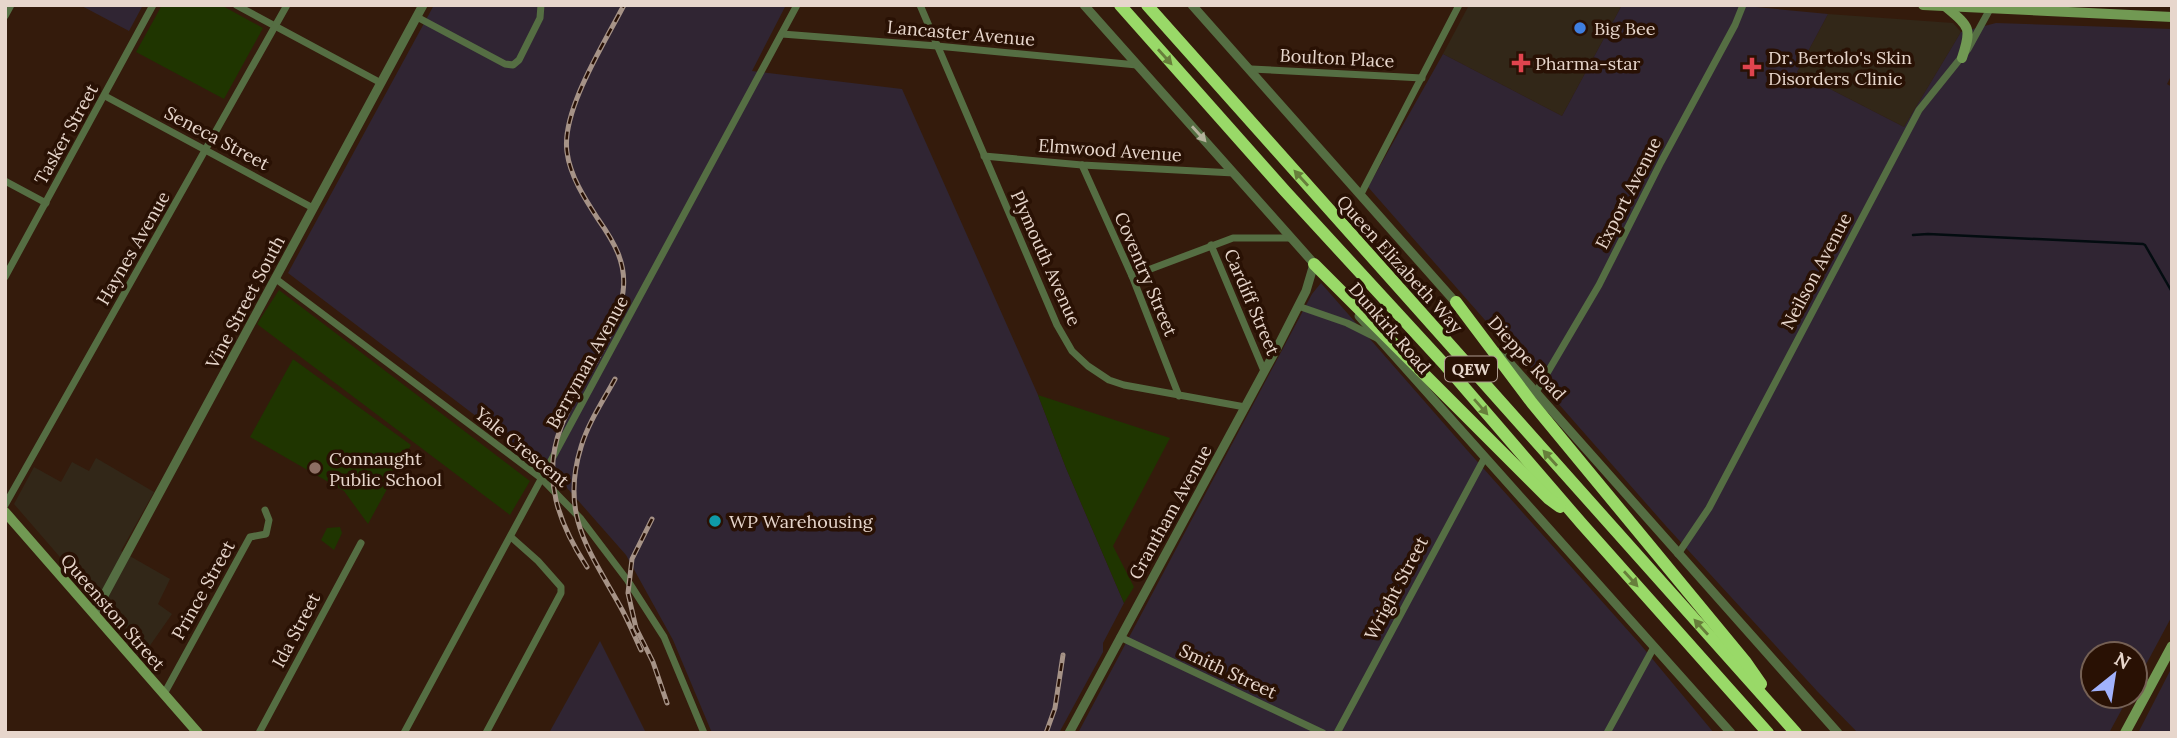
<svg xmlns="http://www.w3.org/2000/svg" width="2177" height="738" font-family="Lora,serif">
	<rect width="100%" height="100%" fill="#341b0c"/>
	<g fill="#322718">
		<polygon points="1469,5 1622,5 1562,116 1443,54"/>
		<polygon points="1828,14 1953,23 1961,32 1904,127 1797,72"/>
		<polygon points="96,458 154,492 121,551 170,579 158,604 172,614 144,654 14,504 34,467 61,482 72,462 89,471"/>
	</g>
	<g fill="#302533">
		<polygon points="80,5 143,5 129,31"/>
		<polygon points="434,5 786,5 752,71 902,89 1038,395 1066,468 1124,603 1103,643 1103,652 1059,733 712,733 673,640 626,555 560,480 288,273"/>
		<polygon points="1622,5 1735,5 1828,14 1797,72 1904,127 1961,32 1996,23 2172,29 2172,74 2167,84 2172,87 2172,616 2135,685 2135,654 2093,654 2093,696 2129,696 2109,733 1858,733 1817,691 1666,526 1368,187 1443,54 1562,116"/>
		<polygon points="1321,283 1467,450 1640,644 1714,733 1078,733 1312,294"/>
		<polygon points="600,641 646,733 549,733"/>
		<polygon points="2172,667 2172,733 2138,733"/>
	</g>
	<g fill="#1f3500">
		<polygon points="162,5 221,5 263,28 224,99 136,52"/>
		<polygon points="279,290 530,481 510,515 257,324"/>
		<polygon points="293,359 411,445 368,524 344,491 250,437"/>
		<polygon points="1038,395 1170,438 1113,546 1134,587 1124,603 1066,468"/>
		<polygon points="340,527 342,533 334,550 321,540 327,528"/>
	</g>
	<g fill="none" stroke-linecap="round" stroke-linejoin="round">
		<polyline stroke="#030c10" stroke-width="2.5" points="1913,235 1928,234 2143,244 2145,245 2172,292"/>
		<g stroke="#556e43" stroke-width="7">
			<polyline points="236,5 381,83"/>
			<polyline points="920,5 1057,325 1072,351 1088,366 1109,380 1124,385 1245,407"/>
			<polyline points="5,16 11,5"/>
			<polyline points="417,17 505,64 513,65 519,60 540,18 541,5"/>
			<polyline points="782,34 937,46 1137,65"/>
			<polyline points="1251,69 1422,78"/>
			<polyline points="105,96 313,208"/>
			<polyline points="984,156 1082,165 1234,173"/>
			<polyline points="1082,165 1132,276 1179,396"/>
			<polyline points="5,181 46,203"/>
			<polyline points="1361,194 1459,5"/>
			<polyline points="1211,245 1264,371"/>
			<polyline points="1132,276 1233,238 1291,238"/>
			<polyline points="5,277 153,5"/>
			<polyline points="276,279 541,478 581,519 628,581 664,637 704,733"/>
			<polyline points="1298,306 1347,323 1377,338"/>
			<polyline points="1536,392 1599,285 1661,162 1735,25 1743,5"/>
			<polyline points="5,505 287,5"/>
			<polyline points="1678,554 1709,508 1919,110 1968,49 1990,9"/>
			<polyline points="1120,637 1323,733"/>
			<polyline points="164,694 250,537 266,534 269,520 265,510"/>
			<polyline points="259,733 361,543"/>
			<polyline points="404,733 797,5"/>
			<polyline points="486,733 561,593 561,587 538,561 511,537"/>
			<polyline points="1337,733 1484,459"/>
			<polyline points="1607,733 1654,647"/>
		</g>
		<g stroke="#556e43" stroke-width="9">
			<polyline points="1084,5 1318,268"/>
			<polyline points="1192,5 1458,305"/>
			<polyline points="1359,316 1731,733"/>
			<polyline points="1500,352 1838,733"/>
			<polyline points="94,614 423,5"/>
			<polyline points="1069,733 1278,346 1306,291 1314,264"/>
		</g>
		<g stroke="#719953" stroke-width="10">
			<polyline points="1923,5 2172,17"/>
			<path d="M1946,7C1970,27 1972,28 1962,58"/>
			<polyline points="5,512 198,733"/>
			<polyline points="2125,733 2172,646"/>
		</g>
		<g stroke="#99d968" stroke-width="12">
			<polyline points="1120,5 1285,191 1445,365 1582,524 1768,733"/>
			<polyline points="1147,5 1796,733"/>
			<polyline points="1314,264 1549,499 1560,507"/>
			<polyline points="1456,302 1532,403 1745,661 1761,684"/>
		</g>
		<defs>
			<g id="rail">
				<path d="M615,379C603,401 588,423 581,447C560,515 589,550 620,606C628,620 634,635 641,650"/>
				<polyline points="652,519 632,559 628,593 636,628 653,662 667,703"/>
				<path d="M587,567C559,524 541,478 561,427C570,404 584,382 596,361C607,340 620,316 623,292C627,263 614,242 598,219C585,199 570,176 567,152C561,111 605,42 624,5"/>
				<polyline points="1046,733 1055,708 1063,655"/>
			</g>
		</defs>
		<use href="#rail" stroke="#a69387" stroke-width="5"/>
		<use href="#rail" stroke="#291104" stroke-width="2.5" stroke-dasharray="8" stroke-linecap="butt"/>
	</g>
	<defs><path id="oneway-solid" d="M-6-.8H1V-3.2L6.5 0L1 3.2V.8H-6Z" transform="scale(1.75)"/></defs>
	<g fill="#677f3b">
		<use href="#oneway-solid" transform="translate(1165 57) rotate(48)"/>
		<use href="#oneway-solid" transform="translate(1301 178) rotate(-132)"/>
		<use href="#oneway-solid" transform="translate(1481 407) rotate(49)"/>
		<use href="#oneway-solid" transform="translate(1550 458) rotate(-132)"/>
		<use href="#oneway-solid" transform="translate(1631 579) rotate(48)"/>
		<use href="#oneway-solid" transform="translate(1701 627) rotate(-132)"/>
	</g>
	<use fill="#b4b29c" href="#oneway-solid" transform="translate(1199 134) rotate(48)"/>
	<circle fill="#3f7fe0" stroke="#291104" stroke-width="2.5" cx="1580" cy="28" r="7"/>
	<g fill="#e0444e" stroke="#291104" stroke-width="2.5">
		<path d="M1517.5 52.5h7v7h7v7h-7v7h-7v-7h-7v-7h7z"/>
		<path d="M1748.5 56.5h7v7h7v7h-7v7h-7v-7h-7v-7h7z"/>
	</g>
	<circle fill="#8d6e63" stroke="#291104" stroke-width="2.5" cx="315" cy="468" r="7"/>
	<circle fill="#0f9aa8" stroke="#291104" stroke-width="2.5" cx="715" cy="521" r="7"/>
	<g text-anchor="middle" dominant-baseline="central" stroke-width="7" stroke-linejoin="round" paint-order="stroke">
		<rect fill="#291104" stroke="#ae9b90" stroke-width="2" x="1445" y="356.5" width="52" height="25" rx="5"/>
		<g font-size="16" font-weight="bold" fill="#e7d6cc">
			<text x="1471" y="369">QEW</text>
		</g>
		<g font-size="18" fill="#e7d6cc" stroke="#291104" text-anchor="start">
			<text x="1594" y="28">Big Bee</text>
			<text x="1768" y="57">Dr. Bertolo's Skin<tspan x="1768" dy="21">Disorders Clinic</tspan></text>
			<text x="1535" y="63">Pharma-star</text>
			<text x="329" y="458">Connaught<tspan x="329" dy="21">Public School</tspan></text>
			<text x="729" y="521">WP Warehousing</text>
		</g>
		<g font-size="18" fill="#e7d6cc" stroke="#291104">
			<text transform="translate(961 33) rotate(5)">Lancaster Avenue</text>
			<text transform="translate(1337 58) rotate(3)">Boulton Place</text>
			<text transform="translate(66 134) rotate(-61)">Tasker Street</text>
			<text transform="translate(217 138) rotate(28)">Seneca Street</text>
			<text transform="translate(1110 150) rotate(4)">Elmwood Avenue</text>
			<text transform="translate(1628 193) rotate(-63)">Export Avenue</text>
			<text transform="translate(133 248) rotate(-60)">Haynes Avenue</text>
			<text transform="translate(1046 258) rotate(66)">Plymouth Avenue</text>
			<text transform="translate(1400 264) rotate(48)">Queen Elizabeth Way</text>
			<text transform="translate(1816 271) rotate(-62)">Neilson Avenue</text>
			<text transform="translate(1146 274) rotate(67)">Coventry Street</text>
			<text transform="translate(245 302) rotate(-62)">Vine Street South</text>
			<text transform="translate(1252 302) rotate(67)">Cardiff Street</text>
			<text transform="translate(1390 328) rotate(49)">Dunkirk Road</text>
			<text transform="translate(1527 358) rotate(48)">Dieppe Road</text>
			<text transform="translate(587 362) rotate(-61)">Berryman Avenue</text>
			<text transform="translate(522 447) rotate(39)">Yale Crescent</text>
			<text transform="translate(1170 512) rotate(-61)">Grantham Avenue</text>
			<text transform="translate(1396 588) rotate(-62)">Wright Street</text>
			<text transform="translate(203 590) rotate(-61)">Prince Street</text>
			<text transform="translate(113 612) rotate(49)">Queenston Street</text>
			<text transform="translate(296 630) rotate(-62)">Ida Street</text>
			<text transform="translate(1228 671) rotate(25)">Smith Street</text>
		</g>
	</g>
	<rect width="2177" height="738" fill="none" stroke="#e7d6cc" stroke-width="14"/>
	<g transform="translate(2114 675) rotate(30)"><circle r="33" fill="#291104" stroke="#756054" stroke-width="2"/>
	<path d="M0-5L12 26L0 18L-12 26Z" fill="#a1b2fd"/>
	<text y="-10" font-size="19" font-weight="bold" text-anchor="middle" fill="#e7d6cc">N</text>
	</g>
</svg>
